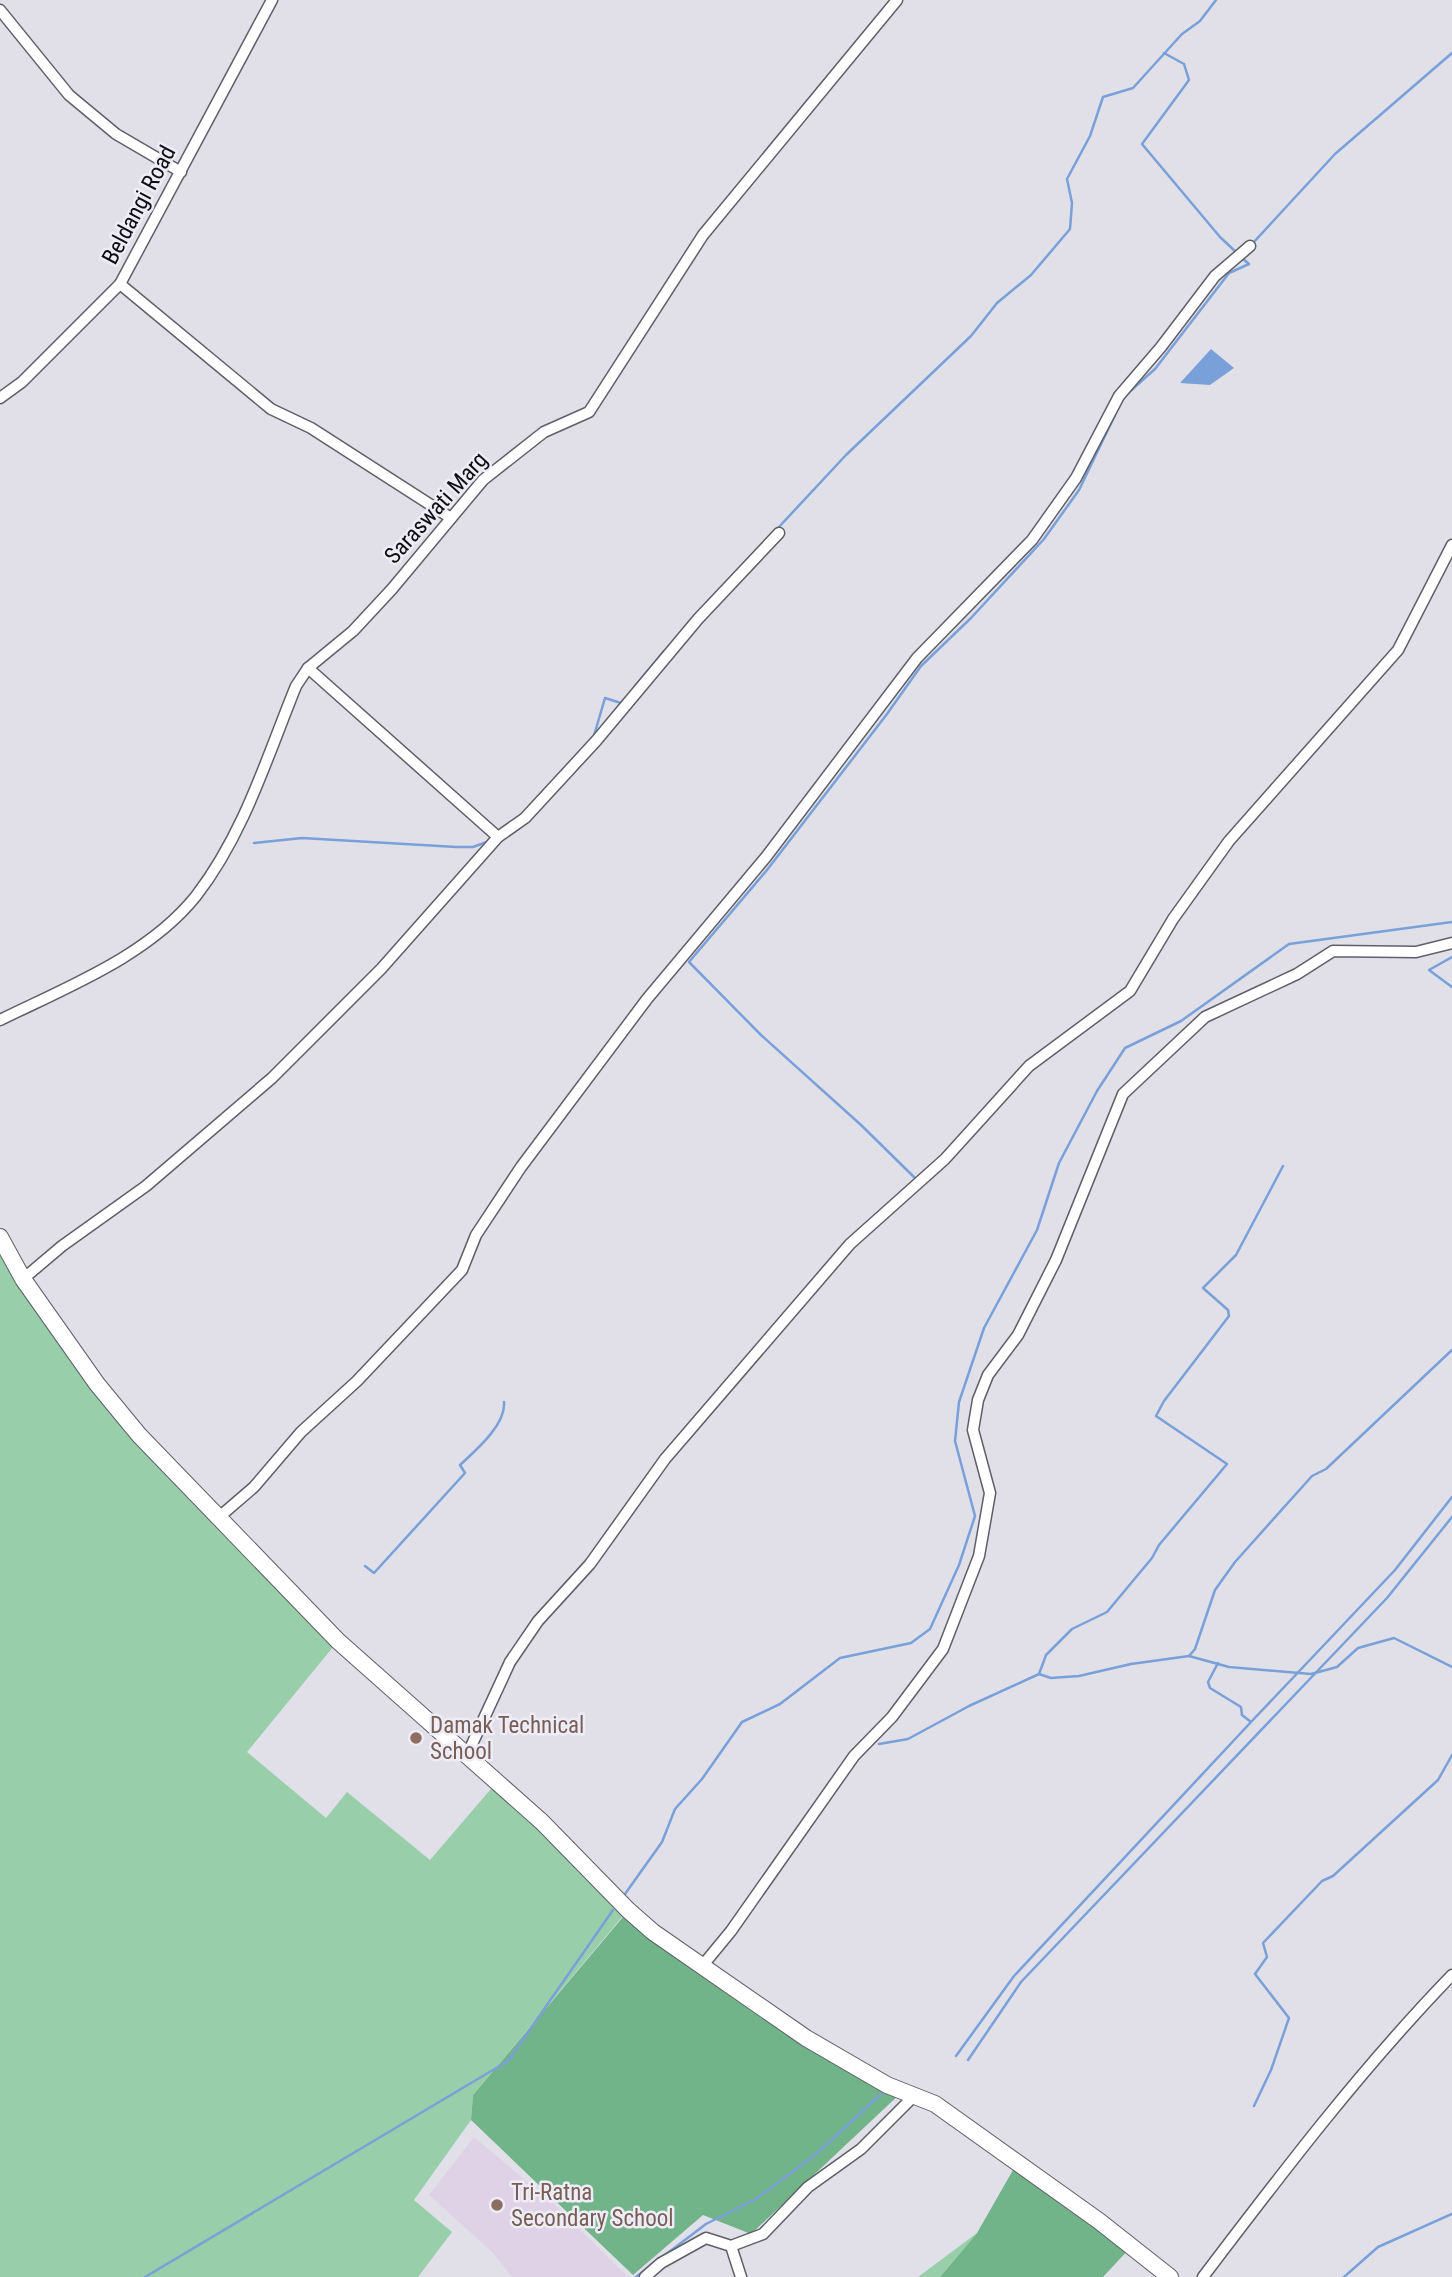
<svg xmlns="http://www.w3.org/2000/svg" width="1452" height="2277" font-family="'Roboto Condensed',sans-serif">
	<rect width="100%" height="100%" fill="#e1e0e9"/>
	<polygon fill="#dfd2e6" points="474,2137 557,2207 628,2277 512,2277 493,2253 429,2195"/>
	<g fill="#98cfaa">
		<polygon points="0,1254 67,1354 338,1641 247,1752 326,1818 347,1792 430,1860 496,1783 627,1911 473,2095 471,2120 414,2200 452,2232 418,2277 0,2277"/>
		<polygon points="977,2233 940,2277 918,2277"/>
	</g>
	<g fill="#72b489">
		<polygon points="628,1911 652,1933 903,2091 751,2234 703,2215 633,2275 471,2120 473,2095"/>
		<polygon points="1017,2163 1131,2247 1103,2277 940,2277 977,2233"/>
	</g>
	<polygon fill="#79a0d8" points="1211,349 1234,368 1210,385 1180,383"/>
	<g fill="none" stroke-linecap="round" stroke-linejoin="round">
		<g stroke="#79a0d8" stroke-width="2.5">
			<polyline points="1164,53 1184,64 1189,80 1142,144 1220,237 1237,253"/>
			<polyline points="1252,244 1335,154 1452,53"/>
			<polyline points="1127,394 1155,369 1229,273 1249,264 1242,258"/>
			<polyline points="778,528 846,455 971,336 997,303 1031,275 1070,229 1072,203 1067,179 1090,136 1103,97 1133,88 1182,34 1200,21 1216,0"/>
			<polyline points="635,686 664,651"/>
			<polyline points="593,739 605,698 621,703"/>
			<polyline points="512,833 526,823"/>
			<polyline points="254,843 302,838 456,847 473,847 487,842"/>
			<polyline points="1452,957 1429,970 1452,987"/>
			<polyline points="916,1179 861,1125 761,1035 689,962 767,870 887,714 921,666 971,618 1044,539 1079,490 1115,415"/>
			<path d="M365,1566L374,1573L465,1473L460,1465C475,1451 506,1425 504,1402"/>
			<polyline points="1189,1656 1195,1649 1215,1590 1235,1562 1312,1476 1326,1469 1452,1350"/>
			<polyline points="1039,1674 1046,1655 1072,1629 1107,1612 1152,1558 1159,1545 1227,1464 1156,1416 1164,1401 1229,1316 1228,1310 1203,1288 1236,1255 1283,1166"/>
			<polyline points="1251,1722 1395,1570 1452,1497"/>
			<polyline points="879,1744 908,1739 969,1706 1039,1674 1051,1678 1079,1676 1131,1664 1189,1656 1229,1667 1311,1674 1337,1667 1358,1648 1394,1638 1452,1667"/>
			<polyline points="625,1894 662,1842 675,1809 702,1779 742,1722 780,1704 840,1658 911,1643 930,1629 959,1565 975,1516 955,1441 959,1402 984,1328 1037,1230 1059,1163 1097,1091 1125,1048 1181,1021 1289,944 1452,922"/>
			<polyline points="956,2056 1014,1976 1251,1722 1242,1715 1241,1707 1210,1688 1208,1682 1218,1663"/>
			<polyline points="968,2060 1021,1982 1387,1598 1452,1517"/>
			<polyline points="1254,2106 1271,2070 1289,2018 1255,1974 1267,1957 1263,1943 1322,1881 1333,1876 1438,1780 1452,1755"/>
			<polyline points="145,2277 508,2061 613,1910"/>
			<polyline points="636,2277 706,2224 756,2199 816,2154 881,2094"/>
			<polyline points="1344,2277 1378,2247 1452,2214"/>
		</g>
		<defs>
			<g id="street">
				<polyline points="0,10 69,95 116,134 181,172"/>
				<polyline points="120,284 271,409 311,428 451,518"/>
				<polyline points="0,398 22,382 120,284 272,0"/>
				<polyline points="308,668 498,837"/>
				<path d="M0,1020C67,987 148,956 196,896C244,834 267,757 296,686L308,668L353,631L392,589L483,480L544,432L589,412L703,235L897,0"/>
				<polyline points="23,1279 62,1246 146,1186 272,1078 381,969 498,837 525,818 596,741 698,619 779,533"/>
				<polyline points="218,1518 254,1487 301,1432 357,1381 462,1270 476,1235 521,1167 647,999 766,857 917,658 1032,540 1076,478 1119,396 1161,347 1215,276 1250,246"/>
				<polyline points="467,1755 510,1662 538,1621 590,1564 665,1459 850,1244 945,1159 1029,1066 1130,991 1173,919 1229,841 1398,650 1452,545"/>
				<polyline points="703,1965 731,1931 854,1756 892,1717 943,1649 979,1556 990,1493 973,1430 978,1400 988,1375 1018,1335 1056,1260 1123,1094 1205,1017 1297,974 1333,951 1416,952 1452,943"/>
				<polyline points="731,2246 741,2277"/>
				<polyline points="645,2277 661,2263 706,2238 731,2246 763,2234 808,2187 861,2149 914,2096"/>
				<path d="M1203,2277C1282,2173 1361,2069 1452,1975"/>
			</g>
			<polyline id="secondary" points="0,1237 23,1279 97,1384 139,1435 338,1641 542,1822 628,1910 653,1932 806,2038 887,2085 935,2104 1099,2221 1170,2277"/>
		</defs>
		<use href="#street" stroke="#5f5f67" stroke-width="13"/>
		<use href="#secondary" stroke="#5f5f67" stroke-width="18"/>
		<use href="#street" stroke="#fff" stroke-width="10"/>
		<use href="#secondary" stroke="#fff" stroke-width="16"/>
	</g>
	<g fill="#8d6e63" stroke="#eeedf7" stroke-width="2.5">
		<circle cx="416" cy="1738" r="7"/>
		<circle cx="497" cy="2205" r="7"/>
	</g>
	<g text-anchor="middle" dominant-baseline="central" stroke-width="5" stroke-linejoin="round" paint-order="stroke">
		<g font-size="23" fill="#0f0e11" stroke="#eeedf7">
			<text transform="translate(139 205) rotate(-62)">Beldangi Road</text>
			<text transform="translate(436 508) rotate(-48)">Saraswati Marg</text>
		</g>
		<g font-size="23" fill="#785e54" stroke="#eeedf7" text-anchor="start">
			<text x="430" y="1725">Damak Technical<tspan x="430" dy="26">School</tspan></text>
			<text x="511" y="2192">Tri-Ratna<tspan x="511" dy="26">Secondary School</tspan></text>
		</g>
	</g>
</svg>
